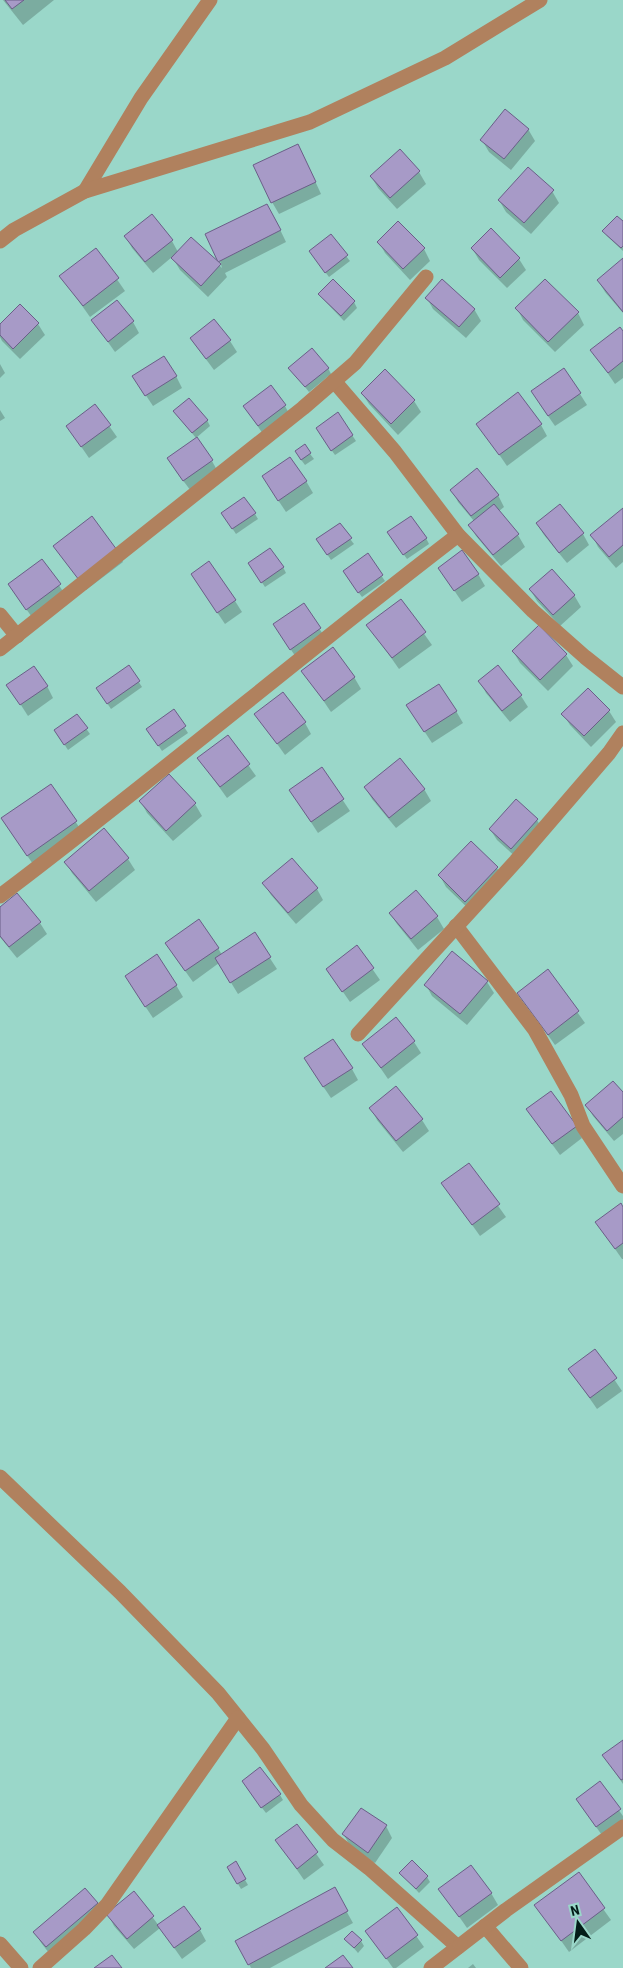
<svg xmlns="http://www.w3.org/2000/svg" width="623" height="1968" font-family="'Roboto Condensed',sans-serif">
	<rect width="100%" height="100%" fill="#9ad7c9"/>
	<g fill="#0003">
		<polygon points="3,0 54,0 23,25"/>
		<polygon points="528,129 535,141 511,170 489,152 482,140"/>
		<polygon points="400,151 419,172 426,184 397,209 378,188 371,176"/>
		<polygon points="304,157 321,194 279,214 272,202"/>
		<polygon points="552,191 559,203 531,234 506,212 499,200"/>
		<polygon points="274,217 286,242 225,273 227,277 208,297 180,270 172,257 153,273 132,248 126,237 172,241 178,252 191,238 222,268 220,261"/>
		<polygon points="623,223 623,251 607,236 604,231"/>
		<polygon points="491,230 519,259 526,270 507,288 479,260 472,248"/>
		<polygon points="379,242 424,249 430,261 410,280 385,253"/>
		<polygon points="96,249 125,291 90,317 61,276"/>
		<polygon points="310,252 346,256 350,261 329,277"/>
		<polygon points="623,260 623,313 605,292 598,280"/>
		<polygon points="320,294 354,302 357,308 344,321 323,299"/>
		<polygon points="427,298 474,309 481,321 466,338 433,309"/>
		<polygon points="20,306 38,324 45,335 20,359 2,341 0,337 0,325"/>
		<polygon points="517,308 578,313 584,325 555,352 523,320"/>
		<polygon points="93,321 133,322 139,333 115,352"/>
		<polygon points="623,333 623,378 615,384 592,350"/>
		<polygon points="191,339 230,341 237,352 214,370"/>
		<polygon points="0,364 5,373 0,378"/>
		<polygon points="290,368 328,368 331,374 309,392"/>
		<polygon points="385,371 414,401 421,412 398,435 369,404 362,393"/>
		<polygon points="176,376 182,388 153,406 141,388"/>
		<polygon points="580,394 587,405 555,426 539,403"/>
		<polygon points="95,406 117,437 89,458 67,426"/>
		<polygon points="244,406 285,406 291,417 265,437"/>
		<polygon points="0,410 5,418 0,421"/>
		<polygon points="174,411 207,420 210,426 196,438"/>
		<polygon points="338,414 356,441 335,455 320,434"/>
		<polygon points="478,424 541,425 547,436 507,466"/>
		<polygon points="304,446 314,459 305,465 299,457"/>
		<polygon points="212,461 218,472 191,491 175,470"/>
		<polygon points="306,481 313,493 286,512 270,488"/>
		<polygon points="452,490 498,495 504,507 499,511 518,535 525,547 501,566 476,536 470,525 474,521 458,502"/>
		<polygon points="623,510 623,562 616,568 598,547 592,535"/>
		<polygon points="255,514 258,519 236,534 226,519"/>
		<polygon points="537,524 583,534 589,545 567,563 544,535"/>
		<polygon points="392,538 426,538 429,544 407,559"/>
		<polygon points="350,539 354,544 331,560 321,545"/>
		<polygon points="55,546 116,551 123,562 86,590"/>
		<polygon points="367,555 385,581 362,597 347,577"/>
		<polygon points="42,561 67,597 34,620 9,585"/>
		<polygon points="283,567 286,573 265,587 253,569"/>
		<polygon points="439,568 478,574 485,586 462,602"/>
		<polygon points="192,575 235,601 242,612 225,624"/>
		<polygon points="530,589 574,595 581,607 560,626 537,601"/>
		<polygon points="400,600 432,645 399,669 368,625"/>
		<polygon points="303,605 327,640 298,660 274,625"/>
		<polygon points="513,651 566,655 573,666 548,691 520,663"/>
		<polygon points="129,667 142,687 111,709 101,694"/>
		<polygon points="498,667 521,696 528,707 510,722 486,693 480,682"/>
		<polygon points="303,671 354,677 361,689 331,712"/>
		<polygon points="8,685 47,686 53,698 28,716"/>
		<polygon points="588,689 609,711 616,722 591,747 570,725 563,714"/>
		<polygon points="174,711 188,733 162,751 151,734"/>
		<polygon points="456,711 463,723 432,743 415,717"/>
		<polygon points="256,714 305,723 311,734 285,755"/>
		<polygon points="77,716 90,734 68,750 59,736"/>
		<polygon points="228,737 256,776 227,798 199,759"/>
		<polygon points="322,769 350,811 318,833 290,790"/>
		<polygon points="169,776 195,804 202,816 173,841 147,813 141,802"/>
		<polygon points="51,785 83,833 35,867 2,819"/>
		<polygon points="365,787 424,789 431,801 396,828 372,799"/>
		<polygon points="516,801 537,820 544,832 519,860 497,840 490,829"/>
		<polygon points="471,843 497,868 504,880 473,913 446,887 440,876"/>
		<polygon points="128,859 135,870 96,902 72,873 66,862"/>
		<polygon points="264,883 317,889 323,900 296,924 271,895"/>
		<polygon points="416,892 437,917 444,929 418,950 397,924 390,913"/>
		<polygon points="0,908 40,923 47,934 17,958 0,937"/>
		<polygon points="254,934 277,969 238,994 219,963 193,982 173,954 218,948 222,955"/>
		<polygon points="357,947 380,980 350,1002 327,969"/>
		<polygon points="452,953 487,982 494,993 467,1025 432,996 426,985"/>
		<polygon points="548,971 585,1023 555,1045 518,993"/>
		<polygon points="176,985 183,997 153,1018 133,988"/>
		<polygon points="414,1042 421,1053 388,1079 364,1044"/>
		<polygon points="352,1069 358,1080 331,1098 312,1070"/>
		<polygon points="396,1087 422,1120 429,1131 403,1152 377,1120 371,1108"/>
		<polygon points="623,1094 623,1134 614,1141 593,1116 587,1105"/>
		<polygon points="535,1121 576,1126 582,1138 560,1155"/>
		<polygon points="469,1165 506,1217 480,1236 443,1184"/>
		<polygon points="623,1209 623,1259 622,1259 597,1223"/>
		<polygon points="595,1351 622,1391 597,1409 570,1370"/>
		<polygon points="623,1741 623,1784 604,1756"/>
		<polygon points="599,1783 623,1816 623,1824 604,1838 577,1800"/>
		<polygon points="246,1787 280,1795 283,1800 266,1813"/>
		<polygon points="296,1825 324,1865 304,1880 277,1841"/>
		<polygon points="386,1826 392,1838 375,1863 350,1846 344,1835"/>
		<polygon points="235,1863 248,1885 241,1889 228,1867"/>
		<polygon points="401,1873 427,1877 430,1882 419,1893"/>
		<polygon points="578,1874 611,1920 569,1952 536,1905"/>
		<polygon points="334,1889 353,1923 270,1968 251,1968 237,1941"/>
		<polygon points="440,1889 491,1893 498,1905 467,1928"/>
		<polygon points="85,1890 97,1904 104,1916 53,1958 42,1944 35,1933"/>
		<polygon points="134,1892 159,1926 200,1930 206,1941 182,1959 160,1928 134,1949 114,1926 108,1914"/>
		<polygon points="397,1909 424,1947 396,1968 393,1968 367,1931"/>
		<polygon points="346,1939 361,1941 364,1946 358,1953"/>
		<polygon points="473,1964 476,1968 468,1968"/>
	</g>
	<g fill="#a79ac7" stroke="#6b5e88">
		<polygon points="5,0 24,0 12,9"/>
		<polygon points="505,109 529,129 504,159 480,140"/>
		<polygon points="298,144 316,182 271,203 253,165"/>
		<polygon points="400,149 420,171 390,198 370,176"/>
		<polygon points="528,167 554,190 524,223 498,200"/>
		<polygon points="267,204 281,230 218,262 205,234"/>
		<polygon points="152,214 173,240 145,262 124,236"/>
		<polygon points="617,216 623,221 623,246 621,248 602,231"/>
		<polygon points="398,221 425,248 403,269 377,242"/>
		<polygon points="491,228 520,258 500,278 471,248"/>
		<polygon points="331,234 348,255 325,273 309,251"/>
		<polygon points="191,237 221,264 201,286 171,258"/>
		<polygon points="96,248 119,278 83,306 59,276"/>
		<polygon points="623,258 623,312 597,280"/>
		<polygon points="333,279 355,301 341,316 318,294"/>
		<polygon points="442,279 475,309 459,327 425,298"/>
		<polygon points="545,279 579,312 548,342 515,308"/>
		<polygon points="117,300 134,321 108,342 91,320"/>
		<polygon points="20,304 39,323 13,349 0,335 0,324"/>
		<polygon points="214,319 231,340 206,359 190,338"/>
		<polygon points="620,327 623,331 623,361 608,373 590,350"/>
		<polygon points="312,348 329,368 305,387 288,368"/>
		<polygon points="164,356 177,376 145,396 132,376"/>
		<polygon points="564,368 581,393 548,416 531,391"/>
		<polygon points="385,369 415,400 391,424 361,393"/>
		<polygon points="271,385 286,405 258,426 243,406"/>
		<polygon points="518,392 542,424 499,455 476,424"/>
		<polygon points="189,398 208,420 192,433 173,411"/>
		<polygon points="95,404 111,425 81,447 66,426"/>
		<polygon points="338,412 353,435 331,451 316,428"/>
		<polygon points="197,437 213,460 183,481 167,458"/>
		<polygon points="305,444 311,453 301,460 295,451"/>
		<polygon points="290,457 307,481 278,501 262,476"/>
		<polygon points="477,468 499,495 471,516 450,490"/>
		<polygon points="244,497 256,513 232,529 221,513"/>
		<polygon points="494,504 519,534 493,555 468,525"/>
		<polygon points="560,504 584,533 559,553 536,523"/>
		<polygon points="623,508 623,545 609,557 590,535"/>
		<polygon points="92,516 117,550 79,580 53,546"/>
		<polygon points="411,516 427,538 403,555 387,532"/>
		<polygon points="340,523 352,538 327,555 316,539"/>
		<polygon points="270,548 284,567 261,583 248,563"/>
		<polygon points="462,550 479,574 454,591 438,568"/>
		<polygon points="368,553 383,575 358,593 343,571"/>
		<polygon points="42,559 61,584 26,610 8,584"/>
		<polygon points="209,561 236,600 217,613 191,574"/>
		<polygon points="552,569 575,595 553,615 529,589"/>
		<polygon points="401,599 426,632 392,658 366,625"/>
		<polygon points="304,603 321,628 290,650 273,624"/>
		<polygon points="539,625 567,654 540,680 512,651"/>
		<polygon points="333,647 355,677 324,701 301,671"/>
		<polygon points="129,665 140,681 107,704 96,688"/>
		<polygon points="498,665 522,695 502,711 478,681"/>
		<polygon points="34,666 48,686 20,705 6,685"/>
		<polygon points="439,684 457,711 424,732 406,705"/>
		<polygon points="588,688 610,710 584,736 561,714"/>
		<polygon points="283,692 306,722 277,744 254,714"/>
		<polygon points="174,709 186,726 158,746 146,729"/>
		<polygon points="77,714 88,728 64,745 54,730"/>
		<polygon points="228,735 250,764 220,787 197,758"/>
		<polygon points="400,758 425,789 389,818 364,787"/>
		<polygon points="322,767 344,799 311,822 289,790"/>
		<polygon points="169,774 196,803 166,831 139,801"/>
		<polygon points="51,784 77,821 27,856 1,818"/>
		<polygon points="516,799 538,819 511,849 489,829"/>
		<polygon points="104,828 129,858 89,891 64,862"/>
		<polygon points="471,841 498,867 465,902 438,875"/>
		<polygon points="292,858 318,888 288,913 262,883"/>
		<polygon points="416,890 438,916 411,939 389,913"/>
		<polygon points="17,893 41,922 9,947 0,936 0,907"/>
		<polygon points="199,919 219,948 185,971 165,943"/>
		<polygon points="255,932 271,957 230,983 215,958"/>
		<polygon points="357,945 374,968 342,992 326,969"/>
		<polygon points="452,951 488,981 460,1014 424,985"/>
		<polygon points="157,954 177,985 145,1007 125,976"/>
		<polygon points="548,969 579,1011 548,1035 517,993"/>
		<polygon points="396,1017 415,1041 381,1068 362,1044"/>
		<polygon points="333,1039 353,1068 323,1087 304,1058"/>
		<polygon points="613,1081 623,1092 623,1117 607,1131 585,1105"/>
		<polygon points="396,1086 423,1119 396,1141 369,1108"/>
		<polygon points="551,1091 577,1126 552,1144 526,1109"/>
		<polygon points="469,1163 500,1204 472,1225 441,1183"/>
		<polygon points="621,1203 623,1207 623,1243 615,1249 595,1222"/>
		<polygon points="595,1349 617,1378 590,1398 568,1369"/>
		<polygon points="623,1740 623,1779 621,1780 602,1755"/>
		<polygon points="260,1767 281,1794 261,1808 242,1781"/>
		<polygon points="600,1781 621,1809 596,1827 576,1799"/>
		<polygon points="361,1808 387,1825 368,1853 342,1834"/>
		<polygon points="297,1824 318,1852 297,1869 275,1840"/>
		<polygon points="412,1860 428,1876 416,1889 399,1873"/>
		<polygon points="236,1861 246,1879 237,1884 227,1867"/>
		<polygon points="471,1865 492,1893 459,1917 438,1889"/>
		<polygon points="579,1872 605,1908 561,1941 534,1905"/>
		<polygon points="335,1887 348,1911 248,1965 235,1941"/>
		<polygon points="85,1888 98,1903 46,1947 33,1932"/>
		<polygon points="134,1891 154,1916 127,1939 106,1914"/>
		<polygon points="184,1906 201,1929 174,1948 157,1925"/>
		<polygon points="397,1907 418,1935 386,1959 365,1931"/>
		<polygon points="352,1931 362,1940 354,1948 344,1939"/>
		<polygon points="112,1955 122,1968 94,1968"/>
		<polygon points="343,1955 353,1968 325,1968"/>
	</g>
	<g fill="none" stroke-linecap="round" stroke-linejoin="round">
		<g stroke="#b0815e" stroke-width="15">
			<polyline points="85,191 141,98 210,0"/>
			<polyline points="0,241 14,230 85,191 310,122 445,58 540,0"/>
			<polyline points="334,381 395,452 458,535 533,611 585,657 623,687"/>
			<polyline points="0,615 17,636"/>
			<polyline points="0,649 303,408 355,363 426,277"/>
			<path d="M0,896C155,779 304,653 458,535"/>
			<polyline points="456,926 535,1030 571,1095 583,1126 623,1186"/>
			<polyline points="358,1034 516,861 609,753 623,733"/>
			<polyline points="0,1477 120,1592 218,1693 263,1749 301,1805 333,1840 369,1868 458,1947"/>
			<polyline points="485,1926 521,1968"/>
			<polyline points="0,1944 21,1968"/>
			<polyline points="40,1968 84,1929 107,1905 238,1718"/>
			<polyline points="431,1968 506,1910 623,1827"/>
		</g>
	</g>
	<g transform="translate(578 1923) rotate(346)" stroke="#9ad7c9" stroke-width="4" paint-order="stroke">
	<path d="M0-4L9 19L0 12L-9 19Z" fill="#041d18"/>
	<text y="-8" font-size="14" font-weight="bold" text-anchor="middle" fill="#041d18">N</text>
	</g>
</svg>
